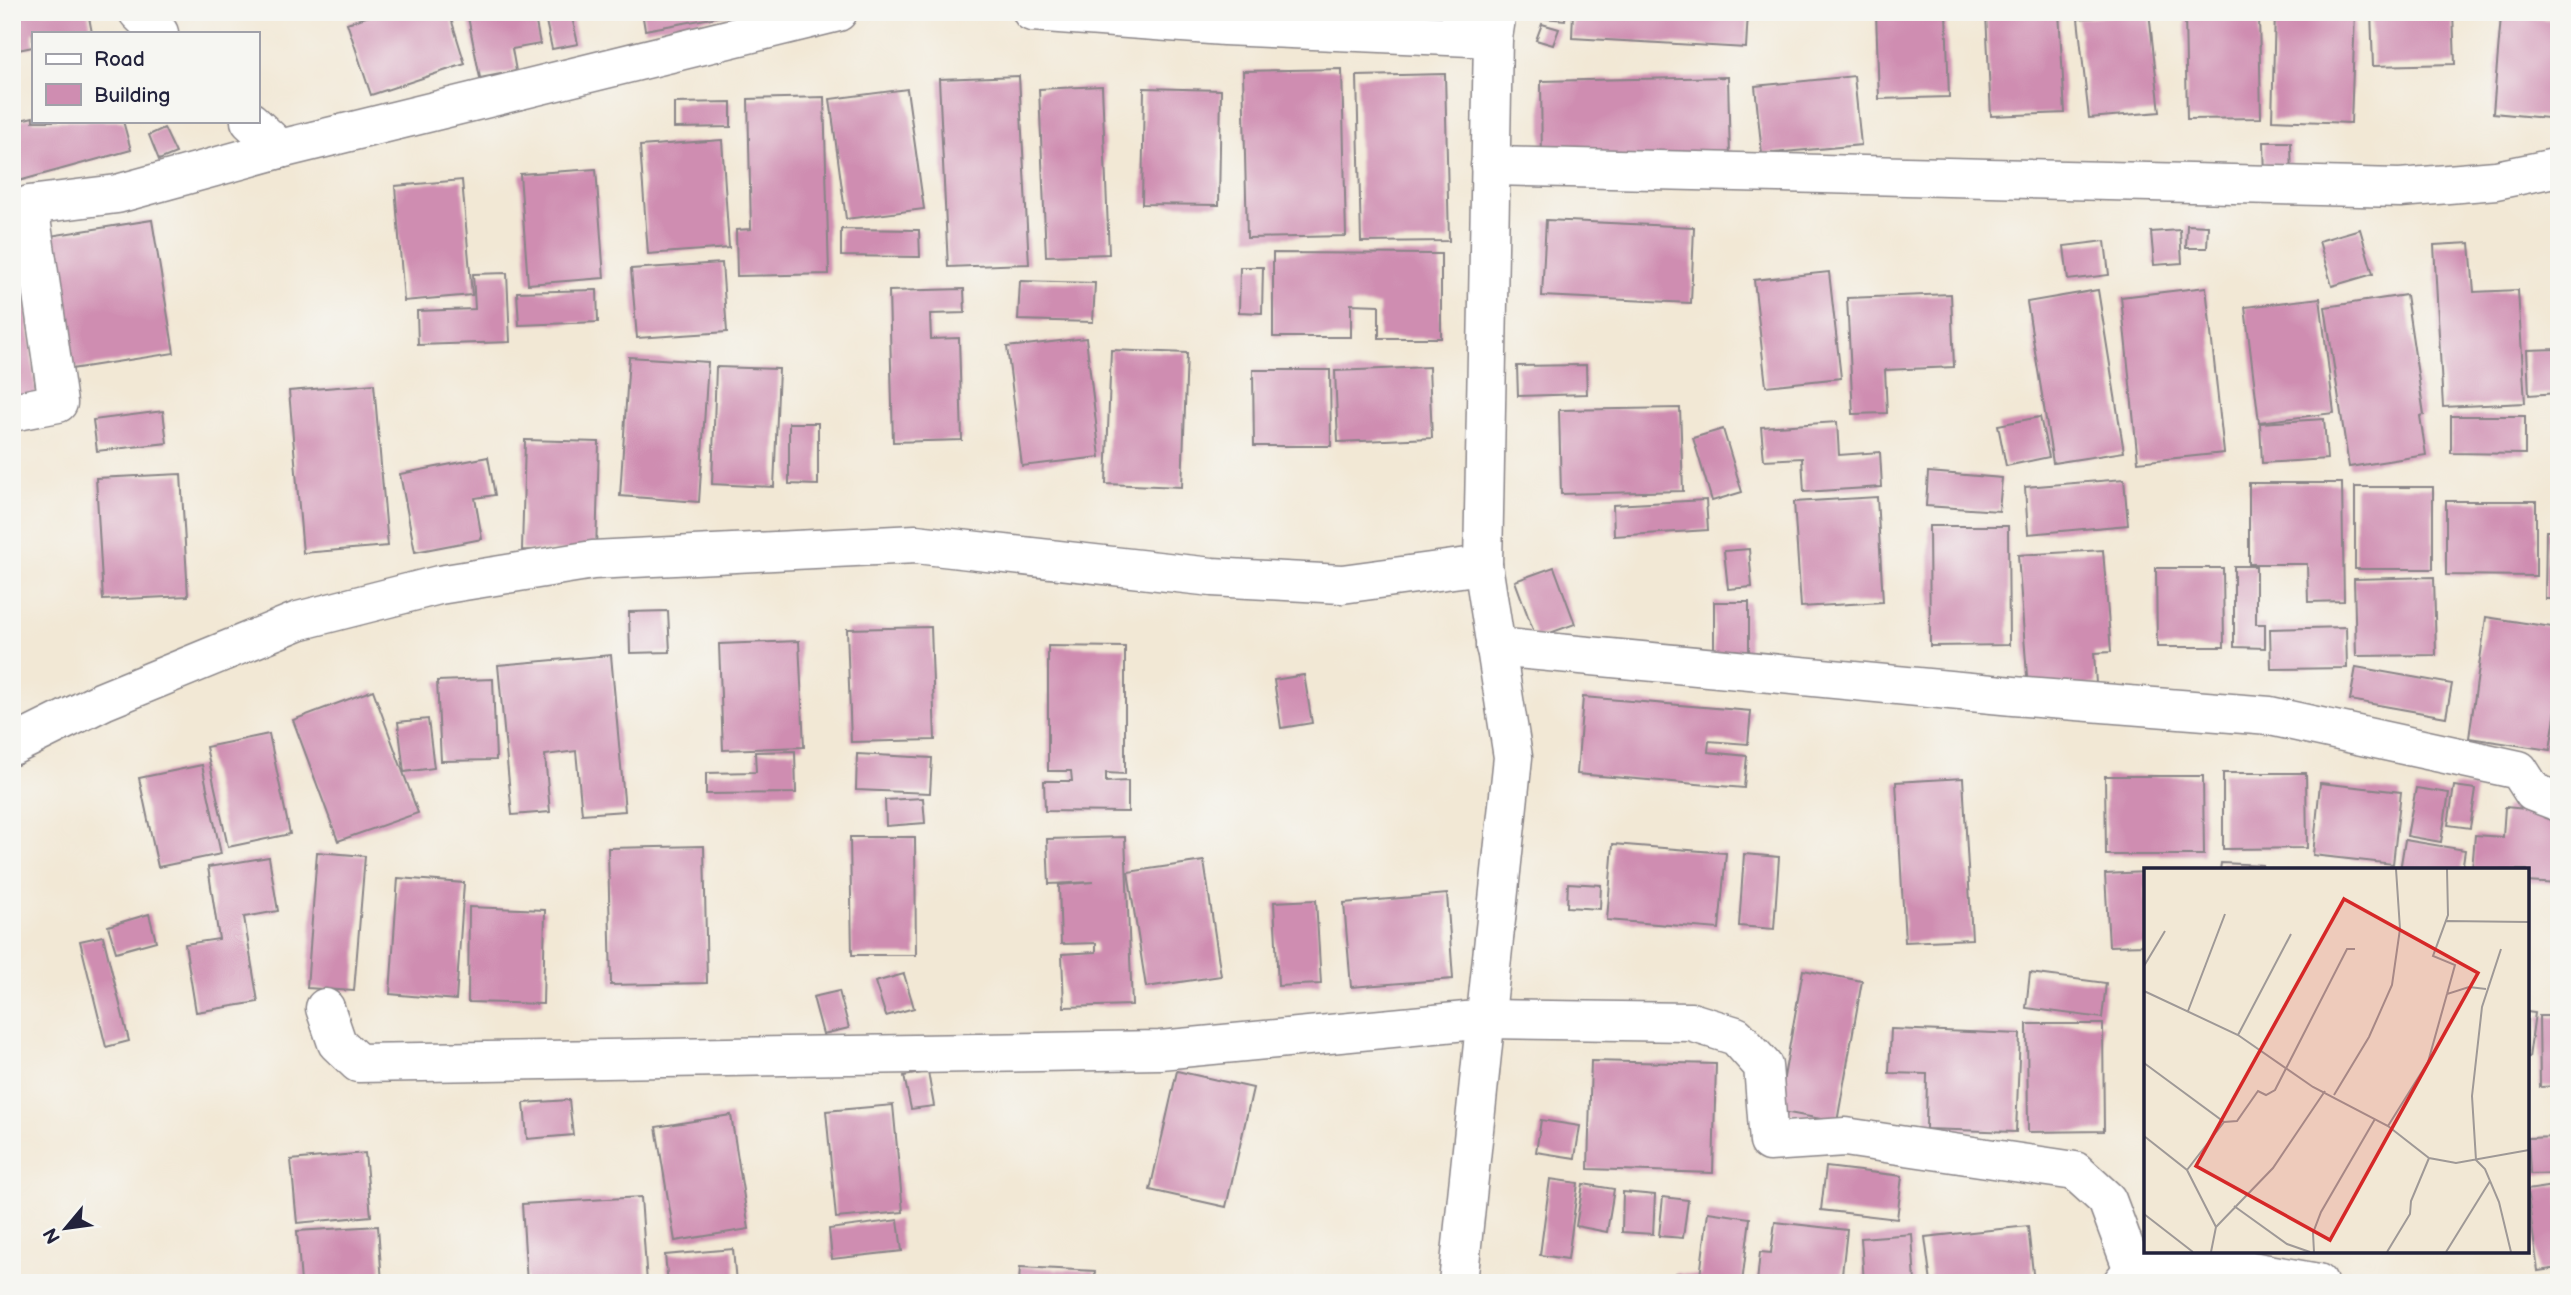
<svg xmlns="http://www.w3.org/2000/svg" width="2571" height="1295" font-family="'Balsamiq Sans',sans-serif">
	<rect width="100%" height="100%" fill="#f6f6f2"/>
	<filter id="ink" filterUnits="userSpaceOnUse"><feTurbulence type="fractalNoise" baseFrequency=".0143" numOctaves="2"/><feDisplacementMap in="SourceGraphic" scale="14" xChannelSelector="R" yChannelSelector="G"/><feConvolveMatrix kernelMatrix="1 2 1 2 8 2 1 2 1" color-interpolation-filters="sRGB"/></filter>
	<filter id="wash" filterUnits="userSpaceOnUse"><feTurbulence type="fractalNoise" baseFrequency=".00686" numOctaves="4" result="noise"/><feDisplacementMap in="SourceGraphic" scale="28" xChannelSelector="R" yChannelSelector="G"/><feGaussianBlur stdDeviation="1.57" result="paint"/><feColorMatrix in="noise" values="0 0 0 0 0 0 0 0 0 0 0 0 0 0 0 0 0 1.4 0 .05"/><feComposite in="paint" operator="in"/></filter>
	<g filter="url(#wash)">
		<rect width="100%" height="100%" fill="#f2e8d5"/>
		<g id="blocks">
			<g fill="#cf8db1">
				<polygon points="12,12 88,12 92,33 33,33 33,47 13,51"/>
				<polygon points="382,12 449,12 465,64 371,95 347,23"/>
				<polygon points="467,12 534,12 540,44 512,49 516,71 480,78"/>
				<polygon points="544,12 590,12 572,17 578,44 552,49"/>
				<polygon points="642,12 734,12 734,14 645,30"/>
				<polygon points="1533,12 1566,12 1565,20 1533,17"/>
				<polygon points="1573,12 1748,12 1746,48 1572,38"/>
				<polygon points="1876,12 1946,12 1949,97 1879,99"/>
				<polygon points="2059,12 2065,113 1991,116 1986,14"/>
				<polygon points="2149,12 2160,112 2089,118 2078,19"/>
				<polygon points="2275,12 2355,12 2351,123 2272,120"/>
				<polygon points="2371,12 2453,12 2455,64 2373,66"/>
				<polygon points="2185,14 2259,14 2261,118 2187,119"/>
				<polygon points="2501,16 2559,20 2559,119 2493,113"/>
				<polygon points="1542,24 1559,29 1553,45 1536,40"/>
				<polygon points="1342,69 1346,236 1247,238 1243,71"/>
				<polygon points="1445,74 1449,241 1361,242 1357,76"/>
				<polygon points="1019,76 1029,264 948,267 939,79"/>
				<polygon points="1854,76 1861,145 1762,154 1755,86"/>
				<polygon points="1728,77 1730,158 1542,162 1541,81"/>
				<polygon points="1102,86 1109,254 1046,256 1039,89"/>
				<polygon points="1144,88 1221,90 1219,205 1142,204"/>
				<polygon points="907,89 924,209 846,219 830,99"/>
				<polygon points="824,97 829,274 737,276 736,230 751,229 748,99"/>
				<polygon points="731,102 731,127 674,128 674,103"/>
				<polygon points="33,117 33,121 123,121 131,150 15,182 12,173 12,122"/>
				<polygon points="164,128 176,153 159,160 149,135"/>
				<polygon points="722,140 729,248 648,254 640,146"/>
				<polygon points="2264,142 2291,142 2292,181 2265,181"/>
				<polygon points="596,169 604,278 528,284 520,174"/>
				<polygon points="462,180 472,295 404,301 395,186"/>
				<polygon points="12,187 37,397 12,400"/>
				<polygon points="152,220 174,353 58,371 37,238"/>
				<polygon points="1546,220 1694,227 1691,303 1542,296"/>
				<polygon points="2187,225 2208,226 2207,248 2186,248"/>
				<polygon points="841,229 919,230 920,257 841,256"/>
				<polygon points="2360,229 2373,274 2332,286 2319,241"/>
				<polygon points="2180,230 2182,263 2154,265 2151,232"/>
				<polygon points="2105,241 2109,275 2068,280 2064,246"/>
				<polygon points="2470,243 2474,292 2518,290 2525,403 2443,407 2434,245"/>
				<polygon points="1273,253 1441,254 1441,338 1379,338 1379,305 1351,304 1351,337 1273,337"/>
				<polygon points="722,263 727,332 637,338 631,269"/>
				<polygon points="1240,267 1263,267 1262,313 1239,312"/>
				<polygon points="1829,272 1841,378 1766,386 1754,280"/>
				<polygon points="507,273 510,342 418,345 417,311 475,309 473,274"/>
				<polygon points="1020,281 1095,283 1093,322 1018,320"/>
				<polygon points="2206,287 2224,453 2138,462 2121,297"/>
				<polygon points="964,289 965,313 930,314 931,339 959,338 962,440 893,442 889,291"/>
				<polygon points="597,290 598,322 519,325 517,292"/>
				<polygon points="2098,290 2124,452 2053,463 2027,302"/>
				<polygon points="1951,294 1954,367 1885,370 1887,413 1853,414 1847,298"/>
				<polygon points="2406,295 2424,415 2420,416 2426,455 2349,467 2325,307"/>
				<polygon points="2320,298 2334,413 2259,422 2245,307"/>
				<polygon points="1086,338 1100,457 1022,466 1007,347"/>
				<polygon points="2559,349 2559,393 2529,395 2527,350"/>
				<polygon points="1111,350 1187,353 1182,487 1106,484"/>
				<polygon points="629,357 708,362 699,502 620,496"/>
				<polygon points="1586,365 1587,394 1518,396 1517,366"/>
				<polygon points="716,367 779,369 774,487 712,484"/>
				<polygon points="1429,367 1432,438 1338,442 1335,371"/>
				<polygon points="1253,370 1330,370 1331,446 1254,446"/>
				<polygon points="374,384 388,546 303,553 289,391"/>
				<polygon points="1680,408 1683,491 1561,494 1559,410"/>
				<polygon points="163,411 167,443 97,451 93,420"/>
				<polygon points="2451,416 2525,416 2525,454 2451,453"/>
				<polygon points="2040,417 2049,457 2006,466 1998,425"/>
				<polygon points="2324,419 2327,459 2262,463 2260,423"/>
				<polygon points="2555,419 2559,419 2559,446 2557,446"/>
				<polygon points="1837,422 1839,455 1880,452 1882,487 1804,492 1802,458 1764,460 1761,427"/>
				<polygon points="789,423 818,423 818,485 789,484"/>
				<polygon points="1723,429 1742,492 1712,501 1693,438"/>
				<polygon points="525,440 599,442 596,552 522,550"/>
				<polygon points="488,457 495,495 475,498 482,539 415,552 400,474"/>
				<polygon points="1928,472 2002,478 1999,511 1926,506"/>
				<polygon points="181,474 188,596 103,600 96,478"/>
				<polygon points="2124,479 2128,525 2028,534 2025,487"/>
				<polygon points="2249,483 2342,483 2344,601 2308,602 2307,564 2249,564"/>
				<rect x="2355" y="487" width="78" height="82"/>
				<polygon points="1877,497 1883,602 1801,607 1794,502"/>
				<polygon points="1706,500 1708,530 1614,536 1613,505"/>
				<polygon points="2446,501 2536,501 2536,576 2446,575"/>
				<polygon points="1929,526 2008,526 2009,645 1930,646"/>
				<polygon points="2546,531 2559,531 2559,599 2545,599"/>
				<polygon points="1749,549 1752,587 1728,589 1724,551"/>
				<polygon points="2103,550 2111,652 2094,653 2096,684 2028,689 2018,555"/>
				<polygon points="2234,566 2256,566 2256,624 2265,624 2265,648 2234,647"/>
				<polygon points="1554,567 1575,624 1536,638 1515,581"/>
				<polygon points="2156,568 2223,568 2224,647 2157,647"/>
				<polygon points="2434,577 2436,655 2356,656 2354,579"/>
				<rect x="1714" y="602" width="35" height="52"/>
				<polygon points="668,611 670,652 630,653 629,612"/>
				<polygon points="2486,617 2559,628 2559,690 2550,750 2469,738"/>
				<polygon points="931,627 935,740 851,742 847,629"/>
				<polygon points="2346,627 2347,668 2271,669 2270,629"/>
				<polygon points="799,641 804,747 723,750 719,644"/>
				<polygon points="1048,646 1125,647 1125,774 1106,773 1106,782 1128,781 1128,812 1045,811 1044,781 1072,781 1071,771 1048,771"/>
				<polygon points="611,655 625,811 582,814 576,751 545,755 550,812 512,815 498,665"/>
				<polygon points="2356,667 2452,684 2446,717 2350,700"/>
				<polygon points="1304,675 1312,723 1281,728 1274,680"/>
				<polygon points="493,679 496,760 441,761 437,681"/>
				<polygon points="373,690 418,813 338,841 293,720"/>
				<polygon points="1583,697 1751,711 1748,744 1709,741 1708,752 1747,756 1744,788 1577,774"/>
				<polygon points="428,719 434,768 404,772 398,722"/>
				<polygon points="269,734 290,834 228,847 206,747"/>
				<polygon points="795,751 796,793 706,794 706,773 756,772 755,752"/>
				<polygon points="857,754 932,758 930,793 856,790"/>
				<polygon points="202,765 221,854 158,867 139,778"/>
				<polygon points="2223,773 2306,773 2307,848 2223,849"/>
				<polygon points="2105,776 2203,776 2204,855 2106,855"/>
				<polygon points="1963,778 1972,939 1905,942 1896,782"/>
				<polygon points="2320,783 2401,792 2393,864 2313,855"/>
				<polygon points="2454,786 2476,789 2470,828 2448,825"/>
				<polygon points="2416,788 2449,793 2441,842 2407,836"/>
				<polygon points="923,798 925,823 886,826 885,800"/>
				<polygon points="2505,807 2559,812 2558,884 2527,882 2527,870 2472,870 2475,835 2503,837"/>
				<polygon points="850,837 915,837 916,955 852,955"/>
				<polygon points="1125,837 1132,1005 1064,1007 1062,954 1096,952 1096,943 1061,944 1059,885 1093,882 1049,884 1047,839"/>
				<polygon points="2405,840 2465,850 2462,870 2400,870"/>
				<polygon points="1613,844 1726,853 1719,929 1607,920"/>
				<polygon points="704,846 707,983 611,985 608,848"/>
				<polygon points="317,852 365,856 354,991 307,988"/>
				<polygon points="1744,854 1779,857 1774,929 1739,926"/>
				<polygon points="269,857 278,911 244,917 258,1002 196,1012 185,944 219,939 208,867"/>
				<polygon points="1204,861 1221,976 1146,987 1128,872"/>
				<polygon points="2221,863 2263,865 2263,870 2220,870"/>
				<polygon points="2146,872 2146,945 2109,946 2105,874"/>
				<polygon points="398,878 464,883 456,1000 390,994"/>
				<polygon points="1568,883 1601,885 1600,909 1567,907"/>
				<polygon points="1447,894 1453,979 1351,987 1344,903"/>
				<polygon points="1316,900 1321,984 1278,986 1274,902"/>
				<polygon points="469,907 545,910 543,1004 468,1002"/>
				<polygon points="149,914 156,941 116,952 108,926"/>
				<polygon points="103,936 129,1041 106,1047 80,941"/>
				<polygon points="1803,970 1862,981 1837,1122 1778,1111"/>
				<polygon points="2030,973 2106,983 2102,1018 2026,1008"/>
				<polygon points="904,974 914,1008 886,1016 875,982"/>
				<polygon points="839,991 849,1028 823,1034 813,997"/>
				<polygon points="2527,1012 2535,1013 2529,1058 2527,1058"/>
				<polygon points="2539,1016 2559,1016 2559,1086 2540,1087"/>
				<polygon points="2027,1024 2103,1024 2104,1131 2028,1132"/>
				<polygon points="1891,1029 2020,1034 2016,1132 1926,1129 1927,1074 1889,1073"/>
				<polygon points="1591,1061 1716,1064 1713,1173 1588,1169"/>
				<polygon points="1177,1071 1253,1088 1226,1207 1150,1190"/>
				<polygon points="928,1072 934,1106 911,1109 904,1076"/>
				<polygon points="569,1100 573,1135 527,1139 524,1103"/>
				<polygon points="893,1105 903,1212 836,1218 826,1111"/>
				<polygon points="731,1115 749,1229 675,1241 656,1127"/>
				<polygon points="1541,1120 1580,1126 1575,1158 1536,1152"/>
				<polygon points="2559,1137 2559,1173 2530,1174 2528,1138"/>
				<polygon points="365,1153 371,1216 297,1223 291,1160"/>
				<polygon points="1826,1167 1902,1176 1897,1219 1821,1210"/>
				<polygon points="1550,1179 1578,1183 1568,1259 1540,1255"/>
				<polygon points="1583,1184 1614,1189 1607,1232 1576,1226"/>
				<polygon points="2559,1185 2559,1268 2538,1271 2527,1190"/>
				<polygon points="1623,1192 1655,1195 1653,1234 1622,1232"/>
				<polygon points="641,1197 647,1283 527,1283 522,1204"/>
				<polygon points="1663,1197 1688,1200 1683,1238 1659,1236"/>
				<polygon points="1708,1212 1750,1218 1742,1283 1675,1283 1676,1273 1700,1276"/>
				<polygon points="898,1220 902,1251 832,1259 829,1229"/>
				<polygon points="1775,1222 1847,1230 1841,1283 1757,1283 1760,1252 1771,1253"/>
				<polygon points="378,1226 382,1283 301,1283 297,1231"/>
				<polygon points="2028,1226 2034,1283 1931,1283 1925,1237"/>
				<polygon points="1912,1234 1915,1283 1864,1283 1861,1238"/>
				<polygon points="733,1249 736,1283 668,1283 665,1255"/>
				<polygon points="1020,1267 1095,1271 1094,1283 1019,1283"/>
			</g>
		</g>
	</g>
	<g filter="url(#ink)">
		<use href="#blocks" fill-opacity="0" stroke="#8a8588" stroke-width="2"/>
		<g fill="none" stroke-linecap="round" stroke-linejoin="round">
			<defs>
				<g id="minor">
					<polyline points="138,12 159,33"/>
					<polyline points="1032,12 1224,26 1493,38"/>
					<polyline points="250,121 280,149 838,12"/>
					<polyline points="1490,166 2400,188 2496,180 2559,167"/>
					<polyline points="12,412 58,403 29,205 117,194 280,149"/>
					<polyline points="1495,647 2013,696 2270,716 2519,770 2533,792 2559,802"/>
					<polyline points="12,746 103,701 298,621 439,585 593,560 916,544 1212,577 1342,584 1483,565"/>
					<polyline points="325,1008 337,1043 358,1063 1160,1050 1487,1019 1691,1022 1736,1036 1763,1066 1769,1142 1845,1137 2075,1171 2107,1200 2133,1270"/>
					<polyline points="1458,1283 1513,757 1483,565 1493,38 1497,12"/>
					<polyline points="2122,1283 2133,1270 2191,1260 2318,1283"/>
				</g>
			</defs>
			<use href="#minor" stroke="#8a8588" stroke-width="41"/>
			<use href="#minor" stroke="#fff" stroke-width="38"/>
		</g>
	</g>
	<g transform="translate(2144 868)">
		<rect width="385" height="385" fill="#f2e8d5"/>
		<path fill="none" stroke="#9f9997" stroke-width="2" d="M301,53L385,54M357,81L338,139L328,228L332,292L341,301L355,334L367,384M0,98L21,63M0,123L94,167L169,219L244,258L285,290L312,295L385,282M303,126L311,97L289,88L304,47L303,1M44,143L81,46M94,167L147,66M0,195L80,254L43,302M190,227L225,169L248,117L256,61L252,1M80,254L93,253L114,223L122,227L131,222L203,81H211M244,258L284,194L303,126L325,119L342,121M0,268L43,302L72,359L67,384M90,338L143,376L166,384M0,346L49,384M72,359L129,300L181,223M170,384L169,365L177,344L231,251M243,384L266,346L267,333L285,290M302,384L346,313"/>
		<path fill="#d62828" fill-opacity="0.15" stroke="#d62828" stroke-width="3.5" d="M200,31L334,105L186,372L52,298Z"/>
		<rect width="385" height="385" fill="none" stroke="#22223b" stroke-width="3.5"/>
	</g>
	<rect width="2571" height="1295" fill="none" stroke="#f6f6f2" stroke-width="42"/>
	<rect x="32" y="32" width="228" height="91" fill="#f6f6f2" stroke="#a1a1a9" stroke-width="2"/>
	<rect x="46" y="54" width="35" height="10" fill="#ffffff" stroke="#a1a1a9" stroke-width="2"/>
	<text x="94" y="66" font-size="21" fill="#22223b">Road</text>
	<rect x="46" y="84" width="35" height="21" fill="#cf8db1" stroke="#a1a1a9" stroke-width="2"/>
	<text x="94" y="102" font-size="21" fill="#22223b">Building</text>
	<g transform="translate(66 1228) rotate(241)" stroke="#f6f6f2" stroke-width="5" paint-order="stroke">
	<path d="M0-5L12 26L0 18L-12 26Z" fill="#22223b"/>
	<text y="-10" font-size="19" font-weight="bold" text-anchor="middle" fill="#22223b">N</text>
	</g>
</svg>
